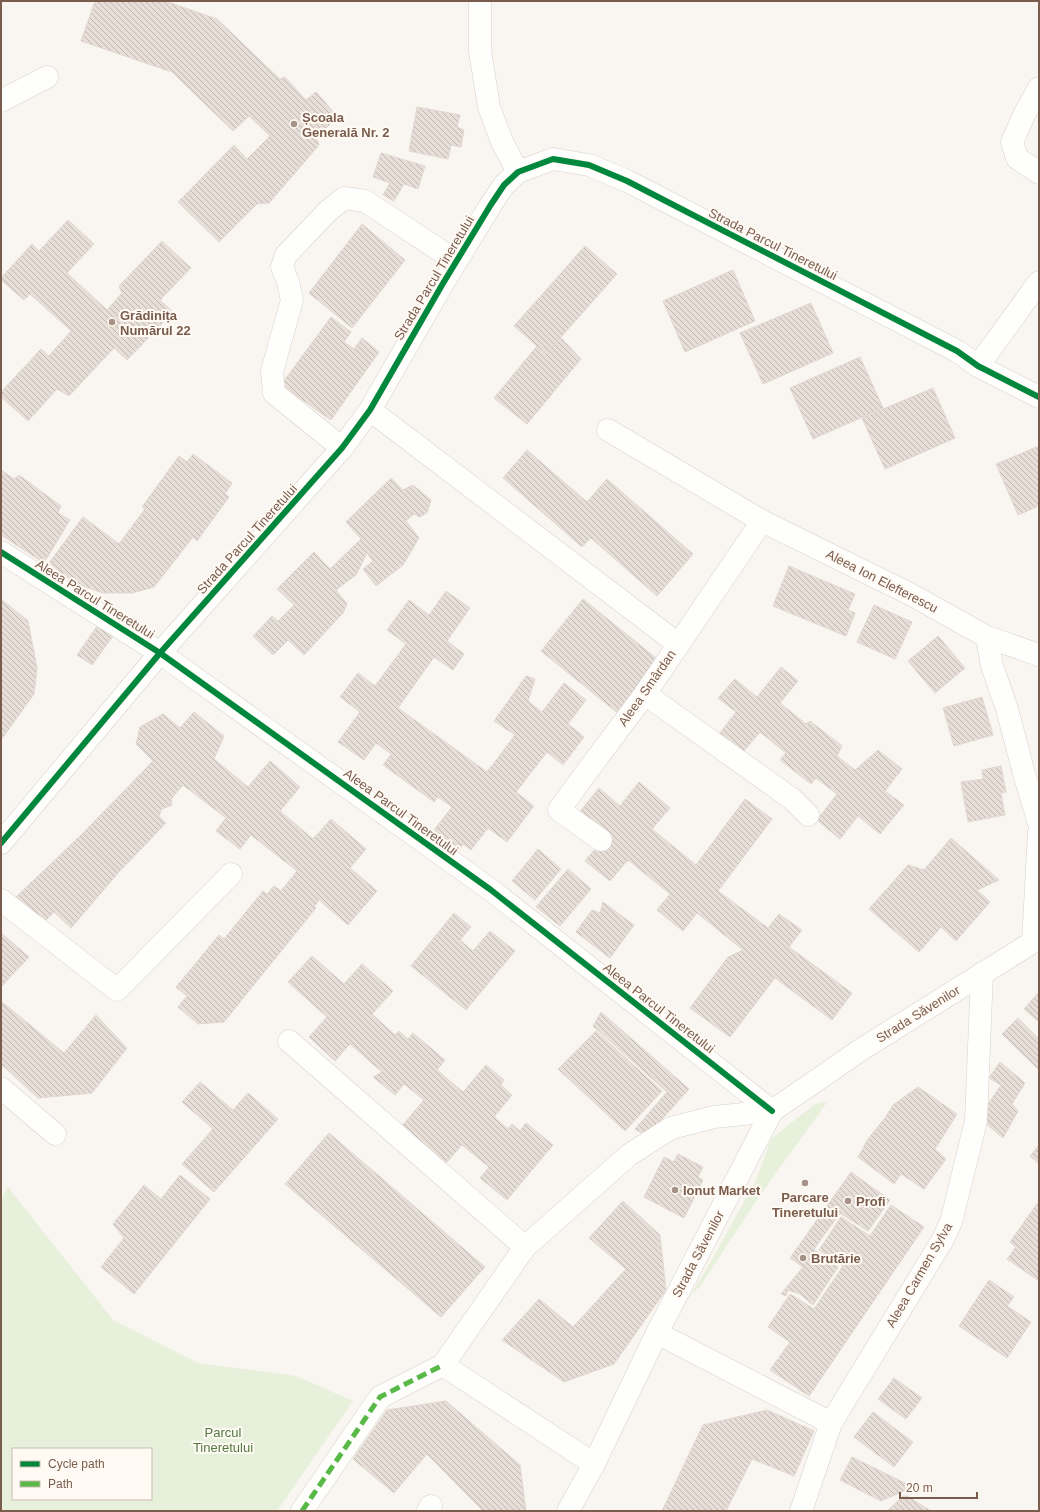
<svg xmlns="http://www.w3.org/2000/svg" width="1040" height="1512" font-family="Arial,sans-serif">
	<defs>
		<pattern id="building-back-hatch" width="6" height="6" patternUnits="userSpaceOnUse"><rect width="6" height="6" fill="#e6ded7"/><path d="M-1 5l2 2M0 0l6 6M5-1l2 2" fill="none" stroke="#bfb7b1"/></pattern>
	</defs>
	<rect width="100%" height="100%" fill="#f9f5f0"/>
	<g fill="#e7f0db" fill-rule="evenodd">
		<polygon points="828,1101 758,1198 701,1285 690,1296 713,1258 756,1180 771,1139 815,1104"/>
		<path d="M8,1187L113,1320L198,1363L296,1376L353,1401L277,1511H1V1199ZM13,1449H151V1499H13Z"/>
	</g>
	<g fill="url(#building-back-hatch)" stroke="#e2d8d2">
		<polygon points="95,1 165,1 217,19 280,79 285,77 306,100 316,92 338,117 316,137 319,145 269,203 257,204 219,242 178,202 234,145 247,159 270,136 249,116 233,131 172,72 81,41"/>
		<polygon points="417,107 460,115 457,127 464,130 461,147 451,145 448,159 409,151"/>
		<polygon points="381,153 425,166 418,189 404,184 394,201 383,195 390,183 373,177"/>
		<polygon points="68,220 94,244 67,273 107,310 122,293 119,286 162,241 191,268 160,300 173,312 127,360 114,348 69,396 57,389 28,421 1,397 1,392 41,349 49,356 71,331 30,294 24,300 1,280 1,278 32,244 39,251"/>
		<polygon points="362,224 405,260 352,328 309,293"/>
		<polygon points="585,246 617,274 546,354 514,326"/>
		<polygon points="733,270 755,321 685,352 663,301"/>
		<polygon points="811,303 833,353 763,384 740,333"/>
		<polygon points="331,317 351,332 344,342 354,349 362,338 379,352 331,420 281,385"/>
		<polygon points="561,338 581,359 527,424 494,398 537,346 546,354"/>
		<polygon points="860,357 883,408 813,439 790,388"/>
		<polygon points="933,388 955,438 885,469 862,418"/>
		<polygon points="1039,446 1039,506 1018,515 996,464"/>
		<polygon points="527,450 587,502 607,479 693,554 657,596 591,538 582,547 503,478"/>
		<polygon points="193,454 232,483 225,494 229,497 197,541 193,537 154,587 132,593 103,593 75,583 49,563 83,517 119,544 145,509 142,507 179,456 187,462"/>
		<polygon points="1,470 14,479 19,475 61,506 58,513 70,520 44,563 1,535"/>
		<polygon points="391,478 403,490 413,485 431,500 427,513 420,517 414,514 406,521 419,538 403,565 376,586 363,569 373,561 367,553 356,575 336,590 347,604 343,613 304,655 288,640 273,655 253,636 272,616 278,621 294,605 277,589 314,552 330,569 361,539 346,522"/>
		<polygon points="789,566 855,594 848,610 855,613 846,636 773,606"/>
		<polygon points="446,591 470,608 447,641 464,654 453,670 434,657 398,708 487,772 515,735 494,721 526,676 535,679 528,701 542,712 564,683 586,700 568,724 584,737 563,765 547,752 516,792 534,806 507,842 488,828 471,850 463,844 460,849 434,830 452,807 438,797 434,802 383,765 391,754 376,743 364,760 338,742 360,712 340,697 358,673 375,686 406,644 387,630 409,600 429,615"/>
		<polygon points="1,599 28,621 37,668 34,694 1,740"/>
		<polygon points="583,599 661,662 619,714 541,651"/>
		<polygon points="874,605 912,622 895,659 857,642"/>
		<polygon points="98,625 113,636 92,665 77,655"/>
		<polygon points="938,636 965,668 935,693 908,661"/>
		<polygon points="781,667 798,681 780,703 806,724 810,721 842,746 837,756 855,770 878,750 902,769 885,791 904,805 880,834 858,816 840,839 817,820 837,794 816,778 811,784 780,760 786,753 760,732 743,752 720,733 736,712 718,698 735,679 757,697"/>
		<polygon points="982,697 993,735 954,746 943,708"/>
		<polygon points="194,712 224,736 214,759 248,787 270,761 300,787 280,811 313,839 331,819 366,849 350,868 377,891 348,925 319,900 314,907 316,908 224,1022 198,1024 178,1007 187,996 176,987 219,935 224,939 263,891 267,894 274,886 281,891 297,871 251,835 240,849 216,831 226,818 183,785 171,799 172,805 162,809 159,816 166,823 119,872 81,835 153,761 136,744 140,727 163,714 180,728"/>
		<polygon points="1001,766 1006,792 1001,793 1005,815 968,822 961,782 983,779 982,770"/>
		<polygon points="639,782 670,808 652,829 696,865 745,799 772,819 718,891 768,928 779,914 802,930 789,947 852,993 832,1020 775,978 730,1037 690,1008 728,957 743,950 697,913 683,931 657,910 670,894 628,860 610,881 585,861 606,836 578,814 599,788 620,806"/>
		<polygon points="81,835 119,872 71,928 54,912 44,922 16,897"/>
		<polygon points="951,838 999,880 977,890 990,902 956,941 941,927 919,952 869,909 908,865 924,870"/>
		<polygon points="538,849 561,869 535,900 512,881"/>
		<polygon points="568,869 591,889 560,926 536,907"/>
		<polygon points="603,902 634,925 610,958 576,932 592,910 600,913"/>
		<polygon points="454,913 471,927 460,940 473,951 490,931 515,951 466,1010 411,966"/>
		<polygon points="1,933 29,957 1,987"/>
		<polygon points="312,956 344,984 362,964 393,991 372,1014 395,1035 399,1031 408,1039 413,1033 445,1060 437,1070 463,1092 486,1065 504,1080 501,1085 512,1095 494,1117 508,1129 512,1124 520,1131 526,1123 553,1145 507,1200 480,1178 489,1167 462,1145 446,1163 401,1127 424,1100 404,1084 395,1095 373,1077 382,1072 350,1044 335,1061 309,1037 327,1017 288,982"/>
		<polygon points="1039,992 1039,1022 1024,1009"/>
		<polygon points="1,1001 64,1053 96,1015 127,1048 92,1093 38,1098 1,1064"/>
		<polygon points="601,1012 689,1089 647,1136 635,1129 667,1092 593,1026"/>
		<polygon points="1018,1018 1039,1039 1039,1070 1002,1034"/>
		<polygon points="596,1031 662,1091 625,1131 558,1069"/>
		<polygon points="1000,1062 1025,1083 1012,1104 1018,1111 1003,1138 983,1121 984,1110 1001,1085 989,1078"/>
		<polygon points="200,1082 233,1110 248,1093 278,1119 214,1192 182,1164 213,1129 182,1102"/>
		<polygon points="918,1087 957,1114 935,1149 946,1159 924,1189 901,1174 894,1184 858,1157 868,1139 885,1118 893,1105"/>
		<polygon points="329,1133 485,1267 441,1317 285,1184"/>
		<polygon points="1039,1145 1039,1164 1030,1156"/>
		<polygon points="678,1154 703,1167 698,1177 703,1180 684,1218 644,1197 664,1157 674,1162"/>
		<polygon points="851,1172 890,1200 868,1231 840,1213 814,1249 838,1267 813,1305 800,1294 788,1290 786,1296 781,1294 803,1267 790,1258"/>
		<polygon points="180,1175 210,1199 134,1294 101,1267 124,1238 113,1224 144,1185 161,1199"/>
		<polygon points="623,1201 660,1235 666,1290 614,1364 564,1382 502,1340 539,1299 573,1327 626,1269 589,1238"/>
		<polygon points="1039,1201 1039,1281 1007,1259 1016,1247 1010,1242"/>
		<polygon points="891,1205 924,1227 809,1396 770,1370 790,1342 768,1327 790,1294 814,1309 843,1266 819,1250 841,1217 870,1236"/>
		<polygon points="989,1280 1014,1297 1007,1306 1031,1322 1007,1358 959,1326"/>
		<polygon points="894,1378 922,1398 906,1419 878,1399"/>
		<polygon points="446,1401 520,1465 526,1511 483,1511 427,1454 394,1493 353,1459 387,1410"/>
		<polygon points="767,1410 814,1431 794,1476 752,1459 726,1511 662,1511 703,1425"/>
		<polygon points="873,1412 913,1442 894,1467 854,1437"/>
		<polygon points="852,1457 905,1483 904,1491 881,1501 840,1480"/>
		<polygon points="903,1496 907,1496 931,1511 887,1511"/>
	</g>
	<g fill="none" stroke-linecap="round" stroke-linejoin="round">
		<defs>
			<g id="minor">
				<polyline points="480,1 480,51 489,107 502,142 518,172"/>
				<polyline points="1039,88 1025,113 1012,142 1017,158 1039,173"/>
				<polyline points="1,101 47,77"/>
				<polyline points="978,366 1039,282"/>
				<polyline points="370,410 678,644"/>
				<polyline points="608,430 762,521 910,594 987,637 992,666 1007,709 1025,777 1039,823"/>
				<polyline points="342,448 274,393 272,371 292,300 288,282 282,267 286,255 328,211 344,198 365,201 456,261"/>
				<polyline points="1,552 160,653 491,890 772,1111"/>
				<polyline points="987,637 1039,655"/>
				<polyline points="645,694 792,799 808,815"/>
				<polyline points="601,840 559,810 588,770 645,694 762,521"/>
				<polyline points="1,843 160,653 342,448 370,410 442,285 490,206 504,185 518,172 553,159 589,165 627,181 957,351 978,366 1039,397"/>
				<polyline points="1,900 117,990 231,874"/>
				<polyline points="1033,942 1039,832"/>
				<polyline points="289,1041 525,1247"/>
				<polyline points="1,1088 55,1134"/>
				<polyline points="657,1333 831,1423"/>
				<polyline points="443,1365 594,1464"/>
				<polyline points="302,1511 380,1397 443,1365 525,1247 629,1155 671,1128 714,1117 772,1111"/>
				<polyline points="428,1511 431,1506"/>
				<polyline points="568,1511 594,1464 657,1333 772,1111 862,1049 1033,942 1039,936"/>
				<polyline points="801,1511 831,1423 942,1241 951,1222 976,1121 982,973"/>
			</g>
		</defs>
		<use href="#minor" stroke="#d7d1cb" stroke-width="23"/>
		<use href="#minor" stroke="#fefefd" stroke-width="22"/>
		<polyline stroke="#58b947" stroke-width="5" stroke-dasharray="10 5" stroke-linecap="butt" points="302,1511 380,1397 443,1365"/>
		<defs>
			<g id="cycleway">
				<polyline points="1,552 160,653 491,890 772,1111"/>
				<polyline points="1,843 160,653 342,448 370,410 442,285 490,206 504,185 518,172 553,159 589,165 627,181 957,351 978,366 1039,397"/>
			</g>
		</defs>
		<use href="#cycleway" stroke="#fffaf3" stroke-width="8"/>
		<use href="#cycleway" stroke="#00873e" stroke-width="6"/>
	</g>
	<g fill="#a69286" stroke="#fffaf3" stroke-width="1.5">
		<circle cx="294" cy="124" r="4"/>
		<circle cx="112" cy="322" r="4"/>
		<circle cx="805" cy="1183" r="4"/>
		<circle cx="675" cy="1190" r="4"/>
		<circle cx="848" cy="1201" r="4"/>
		<circle cx="803" cy="1258" r="4"/>
	</g>
	<g text-anchor="middle" dominant-baseline="central" stroke-width="4" stroke-linejoin="round" paint-order="stroke">
		<g font-size="13" font-weight="bold" fill="#7a5c4d" stroke="#fffaf3" text-anchor="start">
			<text x="302" y="117">Școala<tspan x="302" dy="15">Generală Nr. 2</tspan></text>
			<text x="120" y="315">Grădinița<tspan x="120" dy="15">Numărul 22</tspan></text>
			<text x="683" y="1190">Ionut Market</text>
			<text x="805" y="1197" text-anchor="middle">Parcare<tspan x="805" dy="15">Tineretului</tspan></text>
			<text x="856" y="1201">Profi</text>
			<text x="811" y="1258">Brutărie</text>
		</g>
		<g font-size="13" fill="#7a5c4d" stroke="#fffaf3">
			<text transform="translate(773 244) rotate(27)">Strada Parcul Tineretului</text>
			<text transform="translate(434 278) rotate(-59)">Strada Parcul Tineretului</text>
			<text transform="translate(247 539) rotate(-48)">Strada Parcul Tineretului</text>
			<text transform="translate(882 581) rotate(27)">Aleea Ion Elefterescu</text>
			<text transform="translate(95 599) rotate(32)">Aleea Parcul Tineretului</text>
			<text transform="translate(647 688) rotate(-55)">Aleea Smârdan</text>
			<text transform="translate(401 812) rotate(36)">Aleea Parcul Tineretului</text>
			<text transform="translate(659 1008) rotate(38)">Aleea Parcul Tineretului</text>
			<text transform="translate(918 1014) rotate(-32)">Strada Săvenilor</text>
			<text transform="translate(698 1254) rotate(-62)">Strada Săvenilor</text>
			<text transform="translate(919 1275) rotate(-60)">Aleea Carmen Sylva</text>
		</g>
		<g font-size="13" fill="#537a41" stroke="#fffaf3">
			<text x="223" y="1432">Parcul<tspan x="223" dy="15">Tineretului</tspan></text>
		</g>
	</g>
	<rect width="1040" height="1512" fill="none" stroke="#7a5c4d" stroke-width="4"/>
	<rect x="12" y="1448" width="140" height="52" fill="#fffaf3" stroke="#cabbb1"/>
	<rect x="20" y="1461" width="20" height="6" fill="#00873e" stroke="#cabbb1"/>
	<text x="48" y="1468" font-size="12" fill="#7a5c4d">Cycle path</text>
	<rect x="20" y="1481" width="20" height="6" fill="#58b947" stroke="#cabbb1"/>
	<text x="48" y="1488" font-size="12" fill="#7a5c4d">Path</text>
	<path d="M900 1492v6h77v-6" fill="none" stroke="#7a5c4d" stroke-width="2"/>
	<text x="906" y="1492" font-size="12" fill="#7a5c4d" stroke="#fffaf3" stroke-width="3" paint-order="stroke">20 m</text>
</svg>
